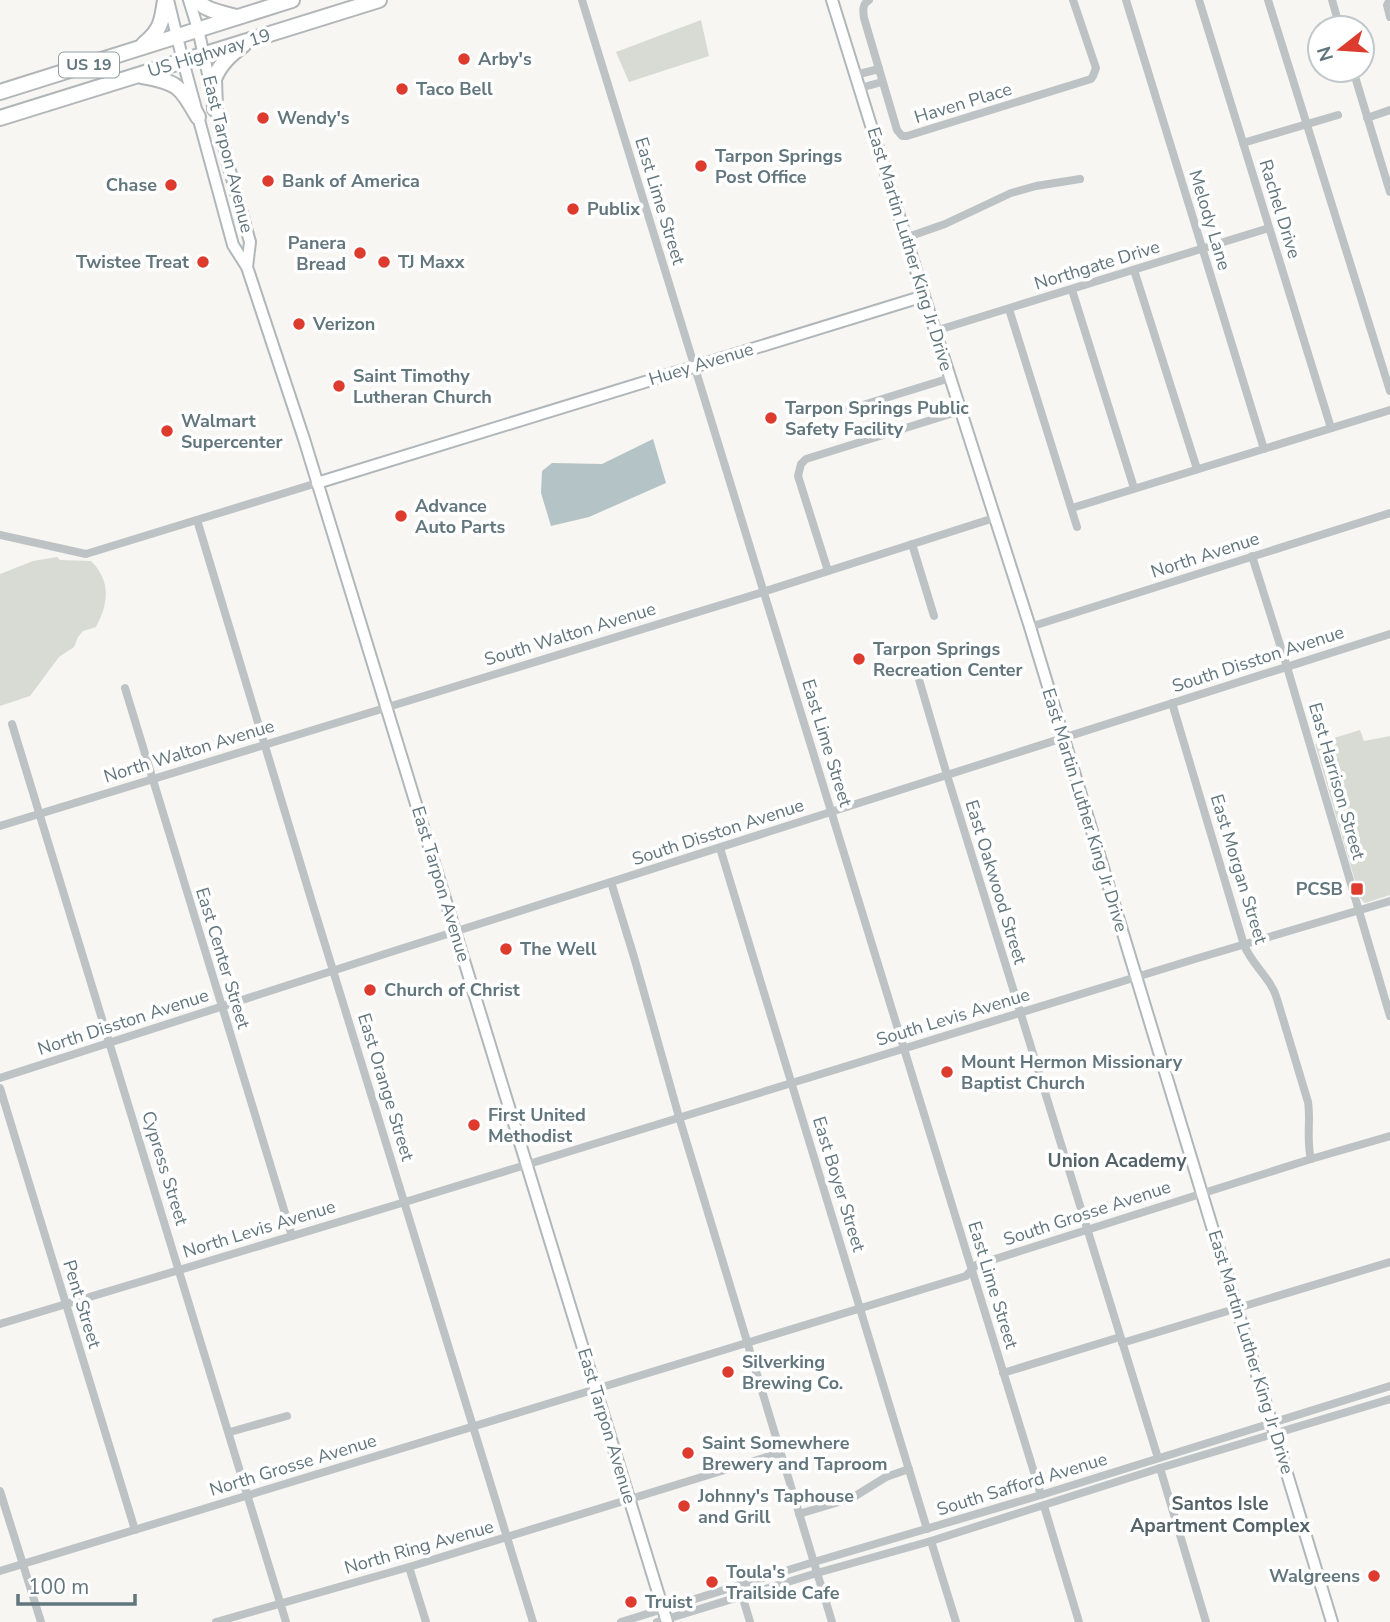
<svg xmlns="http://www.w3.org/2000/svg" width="1390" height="1622" font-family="'Nunito Sans',sans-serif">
	<rect width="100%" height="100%" fill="#f7f6f3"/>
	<g fill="#d7dbd3">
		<polygon points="701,20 709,56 629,82 616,52"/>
		<path d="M57,557L60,560L91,561C111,581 109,603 96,627L83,631L78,637L74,647L59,657L30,696L0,706V574L33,561Z"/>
		<polygon points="1360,730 1364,741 1390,736 1390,895 1365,903 1360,898 1315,744"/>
	</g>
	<polygon fill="#b4c3c5" points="653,439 666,483 589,517 551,526 541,493 542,471 552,463 602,464"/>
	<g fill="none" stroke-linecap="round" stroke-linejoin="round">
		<defs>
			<g id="secondary">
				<polyline points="168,0 183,61 233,245 247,267 304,439 667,1622"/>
				<polyline points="189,0 198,29 228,164 250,242 247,267"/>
				<polyline points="832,0 924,296 1030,627 1332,1622"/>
				<polyline points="317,483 924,296"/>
			</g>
			<g id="highway">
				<path d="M196,0C207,11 221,13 237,17"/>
				<path d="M144,44C161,30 162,21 165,0"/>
				<path d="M142,76C178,82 180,86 198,117"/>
				<polyline points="0,92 292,0"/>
				<path d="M215,109L214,79C220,64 230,55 243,45"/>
				<polyline points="0,118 379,0"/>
			</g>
		</defs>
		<use href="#secondary" stroke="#b0b7ba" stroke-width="14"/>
		<use href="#highway" stroke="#b1b6b8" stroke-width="18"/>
		<g stroke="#bdc3c5" stroke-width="8">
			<polyline points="582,0 1041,1495"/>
			<path d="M869,0C862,4 863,11 864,18L897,130L902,136H907L1091,79L1093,76L1096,68L1073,0"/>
			<polyline points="1126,0 1264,449"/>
			<polyline points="1199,0 1331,428"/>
			<polyline points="1268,0 1390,391"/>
			<polyline points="1332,0 1340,28"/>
			<polyline points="1390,0 1387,5 1390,17"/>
			<polyline points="1353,70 1390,192"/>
			<polyline points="855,75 879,69"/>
			<polyline points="860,88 882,82"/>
			<polyline points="1367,118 1390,110"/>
			<polyline points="1243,143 1338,115"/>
			<polyline points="905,238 945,224 1011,193 1036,186 1080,179"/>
			<polyline points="1134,270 1197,469"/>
			<polyline points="1072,290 1134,488"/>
			<polyline points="1009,309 1077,527"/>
			<polyline points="935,331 1269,228"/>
			<polyline points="837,413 950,378"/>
			<polyline points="1072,508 1390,410"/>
			<polyline points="197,520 312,902 533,1622"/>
			<polyline points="0,535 86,554 317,483"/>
			<polyline points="912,544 934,616"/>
			<polyline points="1252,556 1287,667 1390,1016"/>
			<polyline points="828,571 798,476 801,464 806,459 960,411"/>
			<polyline points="1030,627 1390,513"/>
			<polyline points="918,676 947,775 1158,1458"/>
			<polyline points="125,688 292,1236"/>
			<path d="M1172,703L1244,945C1252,965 1271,978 1277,999L1308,1102C1311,1121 1306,1140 1311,1159"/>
			<polyline points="12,724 286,1622"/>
			<polyline points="0,826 763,592 994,518"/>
			<polyline points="720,848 927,1529"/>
			<polyline points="611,882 634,957 679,1117 832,1622"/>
			<polyline points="0,1078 394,951 1390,634"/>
			<polyline points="0,1088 135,1530"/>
			<polyline points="0,1324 405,1202 1195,959 1390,901"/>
			<polyline points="1122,1343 1390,1262"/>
			<polyline points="1003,1373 1120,1337"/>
			<polyline points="230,1432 287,1416"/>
			<polyline points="1160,1468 1206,1622"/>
			<polyline points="0,1491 41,1622"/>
			<polyline points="1044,1506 1079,1622"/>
			<polyline points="799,1514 852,1498 886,1477 909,1469"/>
			<polyline points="931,1541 956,1622"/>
			<polyline points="409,1567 426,1622"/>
			<polyline points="0,1571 966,1276 976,1265 1311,1159 1390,1136"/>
			<polyline points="742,1595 750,1622"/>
			<polyline points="216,1622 409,1567 780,1453"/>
			<polyline points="621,1622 814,1562 1041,1495 1390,1386"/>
			<polyline points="657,1622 817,1573 931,1541 1160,1468 1390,1399"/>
		</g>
		<use href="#secondary" stroke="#fff" stroke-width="10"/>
		<use href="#highway" stroke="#fff" stroke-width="14"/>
	</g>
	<g fill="#dd3b2d" stroke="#fff" stroke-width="2.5">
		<circle cx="464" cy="59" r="7"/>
		<circle cx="402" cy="89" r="7"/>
		<circle cx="263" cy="118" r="7"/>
		<circle cx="701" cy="166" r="7"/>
		<circle cx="268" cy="181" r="7"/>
		<circle cx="171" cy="185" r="7"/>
		<circle cx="573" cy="209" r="7"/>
		<circle cx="360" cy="253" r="7"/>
		<circle cx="203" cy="262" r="7"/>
		<circle cx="384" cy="262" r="7"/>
		<circle cx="299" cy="324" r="7"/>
		<circle cx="339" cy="386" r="7"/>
		<circle cx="771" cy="418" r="7"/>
		<circle cx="167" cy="431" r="7"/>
		<circle cx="401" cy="516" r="7"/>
		<circle cx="859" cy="659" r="7"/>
		<rect x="1350" y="882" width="14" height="14" rx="3.5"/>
		<circle cx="506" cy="949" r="7"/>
		<circle cx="370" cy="990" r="7"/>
		<circle cx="947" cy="1072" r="7"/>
		<circle cx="474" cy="1125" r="7"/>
		<circle cx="728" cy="1372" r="7"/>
		<circle cx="688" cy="1453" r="7"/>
		<circle cx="684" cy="1506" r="7"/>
		<circle cx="1374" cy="1576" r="7"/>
		<circle cx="712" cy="1582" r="7"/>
		<circle cx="631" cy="1602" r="7"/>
	</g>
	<g text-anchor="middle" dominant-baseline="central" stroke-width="7" stroke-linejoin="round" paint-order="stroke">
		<rect fill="#fff" stroke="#919fa4" stroke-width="2" x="59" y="52.5" width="60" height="25" rx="5"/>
		<g font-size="16" font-weight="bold" fill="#62767d">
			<text x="89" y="65">US 19</text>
		</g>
		<g font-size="18" fill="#62767d" stroke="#fff">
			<text transform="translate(209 53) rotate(-17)">US Highway 19</text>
			<text transform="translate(963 103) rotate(-17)">Haven Place</text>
			<text transform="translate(228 154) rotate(76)">East Tarpon Avenue</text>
			<text transform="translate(660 201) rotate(73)">East Lime Street</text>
			<text transform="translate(1280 209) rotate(73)">Rachel Drive</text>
			<text transform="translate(1210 220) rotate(73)">Melody Lane</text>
			<text transform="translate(910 249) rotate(73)">East Martin Luther King Jr Drive</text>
			<text transform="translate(1097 265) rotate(-17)">Northgate Drive</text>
			<text transform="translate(701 364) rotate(-17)">Huey Avenue</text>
			<text transform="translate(1205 555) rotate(-18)">North Avenue</text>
			<text transform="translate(570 634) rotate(-17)">South Walton Avenue</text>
			<text transform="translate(1258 659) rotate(-18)">South Disston Avenue</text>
			<text transform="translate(827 743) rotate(73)">East Lime Street</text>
			<text transform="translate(189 751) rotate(-17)">North Walton Avenue</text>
			<text transform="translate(1337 781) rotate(74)">East Harrison Street</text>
			<text transform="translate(1085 810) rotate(73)">East Martin Luther King Jr Drive</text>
			<text transform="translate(718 832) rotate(-18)">South Disston Avenue</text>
			<text transform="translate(1239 869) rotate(73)">East Morgan Street</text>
			<text transform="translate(996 882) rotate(73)">East Oakwood Street</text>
			<text transform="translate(441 884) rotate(73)">East Tarpon Avenue</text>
			<text transform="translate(223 958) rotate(73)">East Center Street</text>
			<text transform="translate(953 1017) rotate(-17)">South Levis Avenue</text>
			<text transform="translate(123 1022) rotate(-18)">North Disston Avenue</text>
			<text transform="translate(386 1087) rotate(73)">East Orange Street</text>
			<text transform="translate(165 1168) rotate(73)">Cypress Street</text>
			<text transform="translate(839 1184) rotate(73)">East Boyer Street</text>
			<text transform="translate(1087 1213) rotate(-18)">South Grosse Avenue</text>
			<text transform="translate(259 1229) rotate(-17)">North Levis Avenue</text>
			<text transform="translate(993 1285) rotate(73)">East Lime Street</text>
			<text transform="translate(82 1304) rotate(73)">Pent Street</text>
			<text transform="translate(1251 1352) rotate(73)">East Martin Luther King Jr Drive</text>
			<text transform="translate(607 1426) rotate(73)">East Tarpon Avenue</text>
			<text transform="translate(293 1465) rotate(-17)">North Grosse Avenue</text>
			<text transform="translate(1022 1484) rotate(-17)">South Safford Avenue</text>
			<text transform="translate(419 1547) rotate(-16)">North Ring Avenue</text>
		</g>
		<g font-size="18" font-weight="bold" fill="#62767d" stroke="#fff" text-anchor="start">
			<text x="478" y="59">Arby's</text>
			<text x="416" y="89">Taco Bell</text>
			<text x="277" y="118">Wendy's</text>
			<text x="715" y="156">Tarpon Springs<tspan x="715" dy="21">Post Office</tspan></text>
			<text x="282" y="181">Bank of America</text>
			<text x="157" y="185" text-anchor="end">Chase</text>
			<text x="587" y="209">Publix</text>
			<text x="346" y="243" text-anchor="end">Panera<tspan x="346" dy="21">Bread</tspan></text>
			<text x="189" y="262" text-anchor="end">Twistee Treat</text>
			<text x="398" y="262">TJ Maxx</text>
			<text x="313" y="324">Verizon</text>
			<text x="353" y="376">Saint Timothy<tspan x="353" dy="21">Lutheran Church</tspan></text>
			<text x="785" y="408">Tarpon Springs Public<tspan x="785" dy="21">Safety Facility</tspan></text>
			<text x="181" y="421">Walmart<tspan x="181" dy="21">Supercenter</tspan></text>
			<text x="415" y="506">Advance<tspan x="415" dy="21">Auto Parts</tspan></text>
			<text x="873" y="649">Tarpon Springs<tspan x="873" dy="21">Recreation Center</tspan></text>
			<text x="1343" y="889" text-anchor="end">PCSB</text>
			<text x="520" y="949">The Well</text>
			<text x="384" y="990">Church of Christ</text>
			<text x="961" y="1062">Mount Hermon Missionary<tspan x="961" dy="21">Baptist Church</tspan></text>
			<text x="488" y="1115">First United<tspan x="488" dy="21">Methodist</tspan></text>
			<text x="742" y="1362">Silverking<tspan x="742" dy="21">Brewing Co.</tspan></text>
			<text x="702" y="1443">Saint Somewhere<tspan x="702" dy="21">Brewery and Taproom</tspan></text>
			<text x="698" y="1496">Johnny's Taphouse<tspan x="698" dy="21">and Grill</tspan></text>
			<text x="726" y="1572">Toula's<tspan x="726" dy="21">Trailside Cafe</tspan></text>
			<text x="1360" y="1576" text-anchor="end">Walgreens</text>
			<text x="645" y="1602">Truist</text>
		</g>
		<g font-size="19" font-weight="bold" fill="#546369" stroke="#fff">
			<text x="1117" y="1161">Union Academy</text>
			<text x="1220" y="1504">Santos Isle<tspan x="1220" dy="22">Apartment Complex</tspan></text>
		</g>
	</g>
	<g transform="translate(1341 49) rotate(253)"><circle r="33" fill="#ffffff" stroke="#c0c8cb" stroke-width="2"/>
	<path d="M0-5L12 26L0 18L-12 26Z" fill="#dd3b2d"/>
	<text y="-10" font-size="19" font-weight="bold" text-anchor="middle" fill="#62767d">N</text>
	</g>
	<path d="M18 1594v10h117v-10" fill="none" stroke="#62767d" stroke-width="3.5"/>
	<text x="28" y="1594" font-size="21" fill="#62767d" stroke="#ffffff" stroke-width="5" paint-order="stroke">100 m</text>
</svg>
